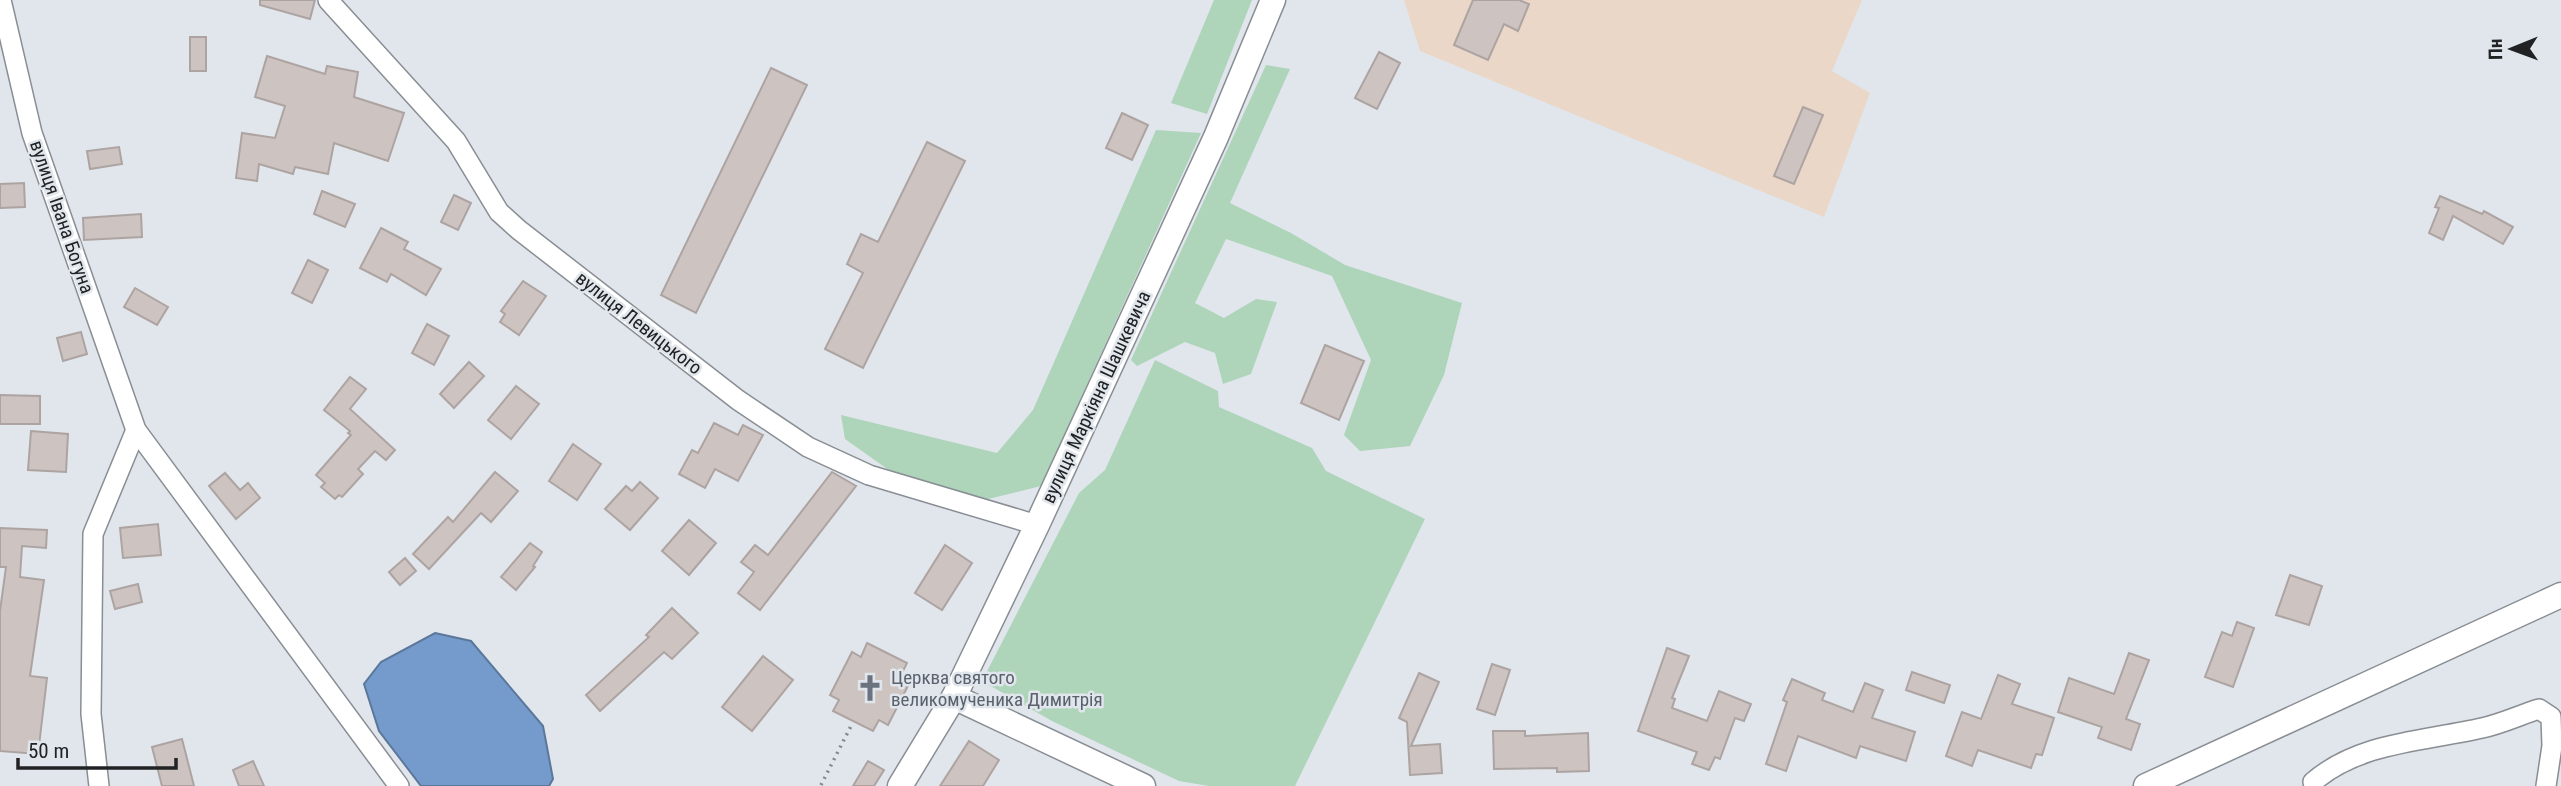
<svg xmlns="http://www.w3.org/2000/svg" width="2561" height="786" font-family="'Roboto Condensed',sans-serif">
	<rect width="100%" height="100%" fill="#e0e6ec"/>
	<polygon fill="#ead7c8" points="1404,0 1862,0 1832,71 1870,93 1824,217 1420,51"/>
	<g fill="#aed4ba">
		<polygon points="1214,0 1252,0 1207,114 1171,103"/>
		<polygon points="1266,65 1290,69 1230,203 1291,233 1345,265 1462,303 1444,375 1410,446 1360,451 1344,435 1371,360 1332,276 1226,239 1195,303 1224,318 1256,299 1277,302 1251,374 1223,384 1215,353 1185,342 1137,366 1131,360"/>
		<polygon points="1156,130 1201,133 1041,486 984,500 893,473 845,439 841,415 997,453 1033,410"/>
		<polygon points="1155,360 1218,391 1219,407 1312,448 1326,471 1425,519 1295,786 1209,786 1179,781 1052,721 982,681 1079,493 1105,470"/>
	</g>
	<polygon fill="#749bcc" stroke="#5b779a" stroke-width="2" points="435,633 471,641 543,726 553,779 549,786 421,786 379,731 364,684 381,662"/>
	<g fill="#cdc4c1" stroke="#ada4a2" stroke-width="2">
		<polygon points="260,0 315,0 310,19 260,5"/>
		<polygon points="1473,0 1519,0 1529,4 1518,31 1504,24 1488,60 1454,45"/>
		<rect x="190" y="37" width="16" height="34"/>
		<polygon points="1379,52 1400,63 1377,109 1355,98"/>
		<polygon points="267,56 325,74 327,66 358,72 354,97 404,113 388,161 334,143 328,174 295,167 293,174 259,164 257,181 236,178 242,133 275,138 285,106 255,97"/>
		<polygon points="771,68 807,85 696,313 661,295"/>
		<polygon points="1803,107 1823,115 1794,184 1774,176"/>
		<polygon points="1122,113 1148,125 1132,160 1106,148"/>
		<polygon points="927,142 965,161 863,368 825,349 863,273 847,264 861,234 878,242"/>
		<polygon points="119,147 122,164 90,169 87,151"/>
		<polygon points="24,183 25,207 0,208 0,184"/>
		<polygon points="322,191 355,204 345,227 314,214"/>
		<polygon points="454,195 471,203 458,230 441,222"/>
		<polygon points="2440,196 2482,214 2484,211 2513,227 2503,244 2453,216 2443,240 2429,233 2439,208 2435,207"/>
		<polygon points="141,214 142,237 84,240 83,218"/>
		<polygon points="381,228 408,242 404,249 441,269 426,295 391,274 387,282 360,268"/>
		<polygon points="308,260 328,270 312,303 292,293"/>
		<polygon points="523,281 546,296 519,335 500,322 505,314 501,311"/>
		<polygon points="135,288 168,307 157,325 124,307"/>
		<polygon points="427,324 449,336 434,365 412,353"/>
		<polygon points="81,332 87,354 63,361 57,338"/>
		<polygon points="1325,345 1364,361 1339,420 1301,403"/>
		<polygon points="469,362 484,376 454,408 440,394"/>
		<polygon points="350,377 366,389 350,409 395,450 386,460 375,451 358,469 363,474 342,497 339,495 335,499 321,487 325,483 316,475 351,435 348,433 350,431 324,410"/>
		<polygon points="516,386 539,404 511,439 488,420"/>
		<polygon points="0,395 40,396 40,424 0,424"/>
		<polygon points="714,423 738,435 743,425 763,435 738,481 715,469 705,488 679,474 692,450 698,453"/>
		<polygon points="31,431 68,434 66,472 28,470"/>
		<polygon points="573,444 601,464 577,500 549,481"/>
		<polygon points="495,472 518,491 491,522 481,513 429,569 413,554 448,517 453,522"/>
		<polygon points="832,472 856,486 760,610 738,593 754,572 741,562 755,545 768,555"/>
		<polygon points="225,473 240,490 248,483 260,498 236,519 209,486"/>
		<polygon points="640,482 658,498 630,530 605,509 626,486 632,491"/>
		<polygon points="689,520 716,543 689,575 662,551"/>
		<polygon points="158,524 161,555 123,558 120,528"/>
		<polygon points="0,528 47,530 46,548 22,546 20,577 44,580 30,676 47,678 38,754 0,751 0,611 6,567 0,567"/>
		<polygon points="530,543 542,552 533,566 535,567 516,590 501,577"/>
		<polygon points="945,545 972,563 942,610 915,593"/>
		<polygon points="405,558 416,571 400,585 389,572"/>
		<polygon points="2290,575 2322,586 2309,625 2276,615"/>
		<polygon points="138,584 142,602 115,609 110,591"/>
		<polygon points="672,608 698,633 672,659 664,652 600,711 586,695 649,637 646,635"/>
		<polygon points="2237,622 2254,628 2233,687 2205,677 2222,632 2232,636"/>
		<polygon points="867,643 907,663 900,677 910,682 888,725 879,720 873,731 833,711 839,700 830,695 852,652 861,657"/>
		<polygon points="1667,648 1689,656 1672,698 1675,699 1672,708 1707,721 1719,691 1751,704 1744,721 1735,718 1720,759 1715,757 1709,770 1692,764 1697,752 1638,731"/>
		<polygon points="2129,653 2149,660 2126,719 2140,724 2131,750 2098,738 2102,727 2058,712 2069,678 2114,694"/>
		<polygon points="763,656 793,680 752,731 722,707"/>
		<polygon points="1492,664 1510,670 1495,715 1477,709"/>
		<polygon points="1912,672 1950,685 1944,703 1906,690"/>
		<polygon points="1419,673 1439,682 1411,746 1440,744 1442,773 1410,775 1407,722 1399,718"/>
		<polygon points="1998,675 2020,684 2012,704 2054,718 2042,755 2036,754 2031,768 1978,750 1972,766 1946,756 1962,712 1981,719"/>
		<polygon points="1792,679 1825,693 1822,700 1853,712 1865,683 1883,690 1872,718 1915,732 1906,761 1860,746 1856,758 1798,736 1786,771 1766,764 1787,702 1783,700"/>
		<polygon points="1493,731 1525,731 1525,736 1588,733 1589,771 1557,772 1557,768 1494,769"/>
		<polygon points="182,739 194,786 162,786 152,747"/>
		<polygon points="969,741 999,760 983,786 940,786"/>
		<polygon points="253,761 264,786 239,786 233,770"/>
		<polygon points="868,761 884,770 874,786 853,786"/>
	</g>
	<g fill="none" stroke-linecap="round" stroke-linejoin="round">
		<defs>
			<g id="minor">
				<polyline points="1,0 32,133 136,430 399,786"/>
				<polyline points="328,0 456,141 499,212 519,230 738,400 808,447 869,475 1037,525"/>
				<path d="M2313,782C2359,742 2425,741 2482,728C2501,724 2520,715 2539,709L2551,717L2552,746L2546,786"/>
				<polyline points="99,786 91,714 93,534 136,430"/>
			</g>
			<g id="tertiary">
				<polyline points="954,697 1143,786"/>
				<polyline points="900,786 954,697 1037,525 1216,137 1273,0"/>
				<polyline points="2146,786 2561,595"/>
			</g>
		</defs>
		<use href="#minor" stroke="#898e94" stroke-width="22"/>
		<use href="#tertiary" stroke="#898e94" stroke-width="27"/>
		<polyline stroke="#84888c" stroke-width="3.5" stroke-dasharray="2 5" stroke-linecap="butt" points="821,785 851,726"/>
		<use href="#minor" stroke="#fff" stroke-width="19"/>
		<use href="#tertiary" stroke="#fff" stroke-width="24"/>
	</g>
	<defs>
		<symbol id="church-bare" viewBox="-9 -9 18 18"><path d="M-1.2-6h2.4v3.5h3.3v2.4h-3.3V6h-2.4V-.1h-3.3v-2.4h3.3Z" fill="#6b7280" stroke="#e0e6ec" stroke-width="2.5" paint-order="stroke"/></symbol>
	</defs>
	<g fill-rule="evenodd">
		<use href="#church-bare" x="851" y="669" width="38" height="38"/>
	</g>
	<g text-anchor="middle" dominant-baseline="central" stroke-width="5" stroke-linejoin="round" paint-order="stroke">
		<g font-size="19" fill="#202224" stroke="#e0e6ec">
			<text transform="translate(62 217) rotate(71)">вулиця Івана Богуна</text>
			<text transform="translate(639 323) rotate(38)">вулиця Левицького</text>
			<text transform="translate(1096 397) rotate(-65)">вулиця Маркіяна Шашкевича</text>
		</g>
		<g font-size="19" fill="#5b616d" stroke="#e0e6ec" text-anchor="start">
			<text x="891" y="677">Церква святого<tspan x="891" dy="22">великомученика Димитрія</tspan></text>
		</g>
	</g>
	<g transform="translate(2512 49) rotate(269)" stroke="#e0e6ec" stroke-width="5" paint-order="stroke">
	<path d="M0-5L12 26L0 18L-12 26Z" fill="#202224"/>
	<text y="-10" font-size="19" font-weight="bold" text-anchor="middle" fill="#202224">Пн</text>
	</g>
	<path d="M18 758v10h158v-10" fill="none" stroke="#202224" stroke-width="3.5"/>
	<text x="28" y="758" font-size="21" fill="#202224" stroke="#e0e6ec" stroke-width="5" paint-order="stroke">50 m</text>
</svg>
